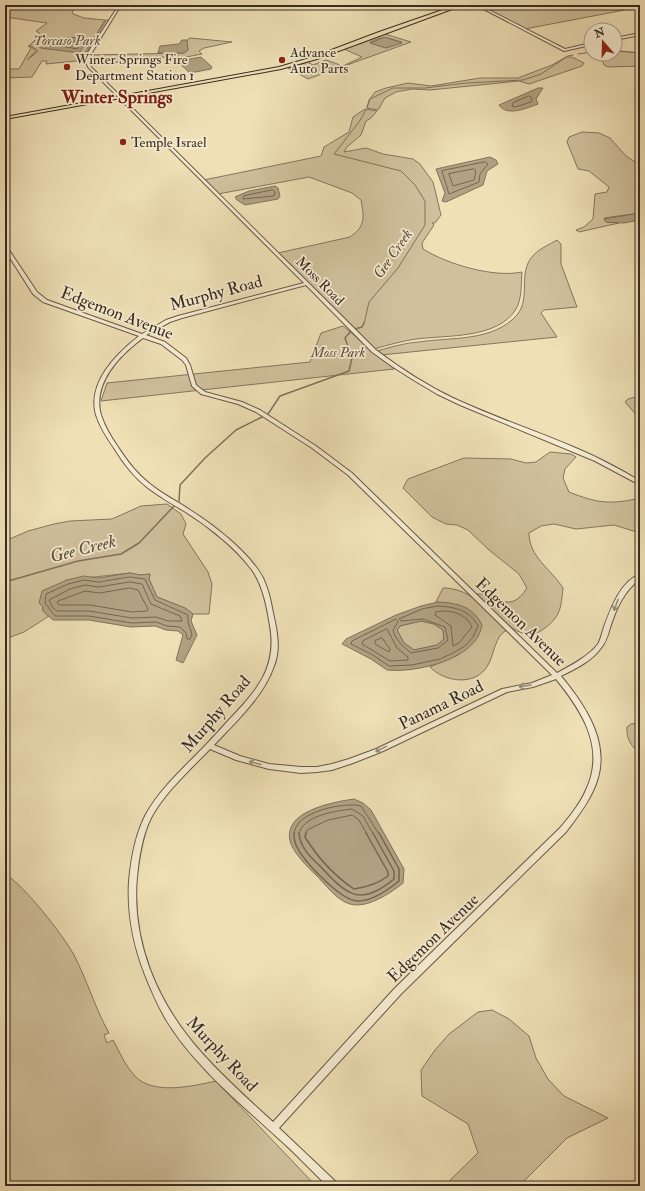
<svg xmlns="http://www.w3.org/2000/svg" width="645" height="1191" font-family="'IM FELL Double Pica',serif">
	<rect width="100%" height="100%" fill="#efe0b6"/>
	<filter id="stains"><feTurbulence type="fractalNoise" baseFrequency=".005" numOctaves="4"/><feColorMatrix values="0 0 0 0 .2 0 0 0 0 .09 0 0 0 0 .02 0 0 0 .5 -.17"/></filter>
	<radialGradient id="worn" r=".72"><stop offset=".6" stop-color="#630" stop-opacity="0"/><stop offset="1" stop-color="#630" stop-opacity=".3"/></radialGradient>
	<g fill="#d0c19d" stroke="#84765f" fill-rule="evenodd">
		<polygon points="5,5 78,5 72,12 73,14 84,18 105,20 84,54 82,60 106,20 109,20 87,53 86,60 46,64 47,61 42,61 32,77 5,78 5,69 19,69 31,48 28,46 29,45 36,51 27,60 38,51 30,45 41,34 36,31 47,23 5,17"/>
		<polygon points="479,5 640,5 640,7 525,29"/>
		<path d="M385,34L411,42L308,79L288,68L308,62L313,65L326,60L343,66L362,57L344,49ZM380,38H388L402,42L386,48L370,42Z"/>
		<polygon points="190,38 232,42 204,48 199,51 202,54 181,58 159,57 94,65 91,64 89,60 90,55 184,53 188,50 186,41"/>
		<polygon points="621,51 640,53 640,66 608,67 604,65 602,59 595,57"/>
		<polygon points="566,57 572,57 584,63 582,66 529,84 519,81 430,90 412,89 396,92 385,98 378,110 367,108 369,100 375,92 386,88 408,83 431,86 480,78 518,78 552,65"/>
		<path d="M365,109L377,111L371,118L366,121L361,135L347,147L344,152L366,148L383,154L413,159L420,164L433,182L441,215L435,223H432L434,225L422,243L423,249C447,264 493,278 522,272C521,284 522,299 516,309C498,339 447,335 416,339C402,341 388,345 374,349L278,253L350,237C366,226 364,217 361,200L352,193L309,177L218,194L204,180L321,156L324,147L349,132L353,117Z"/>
		<polygon points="582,132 599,133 610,138 626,156 640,165 640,213 604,218 607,222 619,223 579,232 576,230 584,227 593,219 595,194 607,192 609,187 589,171 578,169 567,142 569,137"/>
		<path d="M557,240L561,244V264L577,307L544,310L541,313L557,337L381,355L377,351C391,347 405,343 419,342C451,337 493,342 517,315C531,298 518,273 532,257C538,249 549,245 557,240Z"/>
		<polygon points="343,326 394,369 101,401 107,383 310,362 321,333"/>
		<polygon points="640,396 640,419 625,402 628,399"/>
		<path d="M550,452L571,454L576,457L565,469L563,478L569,492C597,503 610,505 640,498V533L614,525L576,529L554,524L541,526L529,533C529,557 551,569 563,588C561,607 561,616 545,628C520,649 493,610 476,594C497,592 508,617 527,588L519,574L489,550L468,530L457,525L446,524L432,517L403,488L408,479L464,458L511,459L526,463L536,462Z"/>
		<polygon points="167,504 181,514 186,524 183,534 208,572 212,584 209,614 193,614 185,608 157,597 149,579 150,574 140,575 130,573 67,580 56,586 43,607 43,611 49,616 24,632 5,639 5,541 28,531 54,524 70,521 112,519 141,506"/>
		<path d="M443,588C472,588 487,611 507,630C495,635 494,655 488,665C476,687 444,682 430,667L458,655L473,642L438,602H436Z"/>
		<polygon points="421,621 434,624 443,630 444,639 437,645 414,650 404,643 397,630 400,626"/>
		<path d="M640,723V754C632,746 626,740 627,727L631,724Z"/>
		<path d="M5,874C24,885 63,935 74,955C87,980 95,1008 109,1033L104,1035L107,1043L113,1040C119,1051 125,1065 134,1075C152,1096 193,1086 216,1081L316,1186H5Z"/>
		<polygon points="492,1010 509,1019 529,1036 536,1058 548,1079 564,1096 608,1118 567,1138 519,1186 444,1186 478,1153 468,1124 422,1096 421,1070 435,1050 449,1034 478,1012"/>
	</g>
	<g fill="#b1a283" stroke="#81725c" fill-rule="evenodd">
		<polygon points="76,37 88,40 79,53 41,48 34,44 40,41"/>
		<polygon points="385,37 402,43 386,48 370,43"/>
		<polygon points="182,40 187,40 188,50 184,53 158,53 160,46 179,44"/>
		<polygon points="201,57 212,67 211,69 190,73 179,63 179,61"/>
		<path d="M538,88H543L536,99L538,104C527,108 507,117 499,105Z"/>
		<polygon points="490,157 496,160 498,164 487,171 483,185 446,202 442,201 445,193 436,169"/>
		<polygon points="275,186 278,188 280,196 278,199 245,205 237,200 235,197 249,191"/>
		<polygon points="640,213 640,220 624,223 606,222 604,219"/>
		<polygon points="130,573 140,575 150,574 149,579 157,597 185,608 193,614 191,621 197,635 183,663 176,660 183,635 178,631 166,630 155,626 131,627 89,620 53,620 43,611 43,607 39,603 42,591 67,580 84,576 98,578"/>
		<path d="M438,602C457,603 473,606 482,625C477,660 415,673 387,670L371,659L342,644L346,639L396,615L421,606ZM421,621L434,624L443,630L444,639L437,645L414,650L404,643L397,630L400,626Z"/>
		<path d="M354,799L363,803L371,810L404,869L403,883C391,893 367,909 350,904C336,900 326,885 316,875C308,868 292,851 290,841C283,811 333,802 354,799Z"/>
	</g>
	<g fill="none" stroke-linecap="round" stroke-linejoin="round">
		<g stroke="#746652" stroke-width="1">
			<polygon points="78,41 81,44 77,49 62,46 64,43"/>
			<polygon points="529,96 532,98 531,102 515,107 512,106 513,103"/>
			<polygon points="485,162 488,164 480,174 479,182 449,194 442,171"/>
			<polygon points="474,169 476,171 474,180 453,186 449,174"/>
			<polygon points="273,190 275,192 274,196 243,199 244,196"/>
			<polygon points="130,577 145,579 155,600 188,615 188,622 192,634 190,639 187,639 186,633 180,627 167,626 156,622 132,623 89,616 55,616 45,603 46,594 68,584 84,580 98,582"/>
			<polygon points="130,582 142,584 151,604 180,616 182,621 168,621 156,617 132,618 89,611 57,611 52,607 49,600 70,589 85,585 98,587"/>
			<polygon points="130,588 138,590 148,609 147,611 132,612 90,605 59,605 57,603 58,601 85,591 99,593"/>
			<path d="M438,606C455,607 470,610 478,626L473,637L465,646L453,653L440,659L412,665L389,666L373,655L351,644L352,641L396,619L398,622L393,630C396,641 403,646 411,653L438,648L448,640L445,627L423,619L401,621L399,619L422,609Z"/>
			<path d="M446,611C458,612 467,616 472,627L459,643L453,646L451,626L435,615L436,612Z"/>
			<polygon points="387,629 397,648 408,657 408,660 390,661 362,644 363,641"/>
			<polygon points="382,638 390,649 389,652 375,644 375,641"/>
			<path d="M294,834C295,811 344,802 361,806L379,834"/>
			<path d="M299,834C303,815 336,811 352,809L363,816L373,834"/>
			<polyline points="306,834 307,830 328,820 352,815 359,820 367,834"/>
		</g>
		<g stroke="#746652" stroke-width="1.5">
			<path d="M294,833C294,838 294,841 296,845C303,861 341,901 358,901C373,901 388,890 399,881V869L379,833"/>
			<path d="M299,833C300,847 310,857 320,866C346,894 359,908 394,879V871L373,833"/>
			<path d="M306,833L305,837C318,858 333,875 354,889C367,887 378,884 388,876V872L366,833"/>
		</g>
		<g stroke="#81725c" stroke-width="1">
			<polyline points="615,51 640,53"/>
			<polyline points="578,54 591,52"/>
			<polyline points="367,107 370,99 393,88 425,88 466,83 523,80 541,74 568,56 573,55"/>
			<polyline points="364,324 369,302 398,268 425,225 425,201 415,185 401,171 334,154 359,122 366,110"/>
		</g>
		<g stroke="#81725c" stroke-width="1.5">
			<polyline points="355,329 362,327 364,323"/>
			<polyline points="268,414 280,396 349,371 352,358 345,338 351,331"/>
			<polyline points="179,501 180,485 205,458 236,430 262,417"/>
			<polyline points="5,582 78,561 121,554 139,543 174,506"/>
		</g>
		<defs>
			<g id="tertiary">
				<path d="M119,5H121L91,54L89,60L91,67L376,350C400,368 426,385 453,398C494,417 536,431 578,449C599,458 620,469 640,481V485L595,461L460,405L437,394L415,381L393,367L372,352L306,285L182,318L170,322L146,335L165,342L186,358L190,365L196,385L205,392L242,402L260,410L316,446L352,473L557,673C570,666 589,656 598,644C601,639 602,632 604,627C611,608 620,582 640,574V579C624,591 616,609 610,628C608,635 606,642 601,648C592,661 575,669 561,676C588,709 614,748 593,791C586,806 576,819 566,832L401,994L279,1128L337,1183L339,1186H327C311,1170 295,1153 278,1138C238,1101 193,1065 165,1018C157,1004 151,990 145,975C133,944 127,914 129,881C131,859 135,835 146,814C159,791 179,772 197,754C207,744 217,733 226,723C254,693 278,670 270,626C267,607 263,586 252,570C236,548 208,526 184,511C172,504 160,497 148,488C134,477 123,463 114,448C107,438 100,427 96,415C87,383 116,354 139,336L43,302L33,294L5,250V246L7,247L37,292L47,300L142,334L166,320L178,316L304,283L88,67L85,60L87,54ZM143,338L161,344L182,360L186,365L192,386L201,394L238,404L256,412L312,448L348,475L552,675L532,683L502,689L376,749L349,759L332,764L317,767H301L269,764L240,756L214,745C235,723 264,696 274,666C281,649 277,630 273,613C271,601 268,588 263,578C250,553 214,525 190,510C177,501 162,494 150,484C137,474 127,461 118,447C111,437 105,427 101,415C92,383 120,355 143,338ZM556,679C582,711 606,748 586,790C580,804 570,816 560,828L395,988L273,1122C248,1099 223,1077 201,1052C158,1004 131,942 137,877C139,858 142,836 151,818C165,792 189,771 210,749L236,760L269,769L301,773L317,772L332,770L353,763L381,752L507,692L533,687Z"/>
				<polygon points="476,5 479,5 565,49 591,43 591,45 564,51"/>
				<polygon points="640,33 640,35 615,40 615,38"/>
			</g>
			<polygon id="primary" points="457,5 463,5 317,59 281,69 5,119 5,117 279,67 313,57 379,32"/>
		</defs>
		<use href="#tertiary" stroke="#665846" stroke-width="2"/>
		<use href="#primary" stroke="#382b21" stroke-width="2"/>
		<use href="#tertiary" fill="#f5ebd0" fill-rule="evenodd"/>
		<use href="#primary" fill="#efe0b6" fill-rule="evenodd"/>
	</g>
	<defs><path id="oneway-shaft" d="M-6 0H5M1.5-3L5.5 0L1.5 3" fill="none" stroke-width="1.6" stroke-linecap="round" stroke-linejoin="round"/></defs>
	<g stroke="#968b78">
		<use href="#oneway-shaft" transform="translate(616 605) rotate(111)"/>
		<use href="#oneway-shaft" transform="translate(525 686) rotate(171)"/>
		<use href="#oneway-shaft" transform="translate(381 749) rotate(154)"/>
		<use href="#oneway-shaft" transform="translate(255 763) rotate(-166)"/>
	</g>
	<g fill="#8f2418" stroke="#f5ebd0" stroke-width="1.5">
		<circle cx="282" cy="60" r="4"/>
		<circle cx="67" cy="67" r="4"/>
		<circle cx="123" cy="142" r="4"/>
	</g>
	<g text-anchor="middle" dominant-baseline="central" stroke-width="3.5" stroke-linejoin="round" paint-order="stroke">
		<g font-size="14" font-style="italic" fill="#5e5040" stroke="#f5ebd0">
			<text x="67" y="40">Torcaso Park</text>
			<text x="338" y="352">Moss Park</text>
		</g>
		<g font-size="14" fill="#382b21" stroke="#f5ebd0" text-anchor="start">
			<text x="290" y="52">Advance<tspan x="290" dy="16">Auto Parts</tspan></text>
			<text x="75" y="59">Winter Springs Fire<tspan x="75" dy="16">Department Station 1</tspan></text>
			<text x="131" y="142">Temple Israel</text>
		</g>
		<g font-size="14" fill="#382b21" stroke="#f5ebd0">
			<text transform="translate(320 281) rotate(45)">Moss Road</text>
		</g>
		<g font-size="15" font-style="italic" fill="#5c4f3e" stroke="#f5ebd0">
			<text transform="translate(393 254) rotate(-55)">Gee Creek</text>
		</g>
		<g font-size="17" fill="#382b21" stroke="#f5ebd0">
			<text transform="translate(216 293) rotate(-15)">Murphy Road</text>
			<text transform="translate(117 313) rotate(21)">Edgemon Avenue</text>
			<text transform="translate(521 622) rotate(44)">Edgemon Avenue</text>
			<text transform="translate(441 705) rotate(-26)">Panama Road</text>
			<text transform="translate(216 714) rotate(-49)">Murphy Road</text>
			<text transform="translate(433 938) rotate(-44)">Edgemon Avenue</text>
			<text transform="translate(222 1054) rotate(47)">Murphy Road</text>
		</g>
		<g font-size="18" font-weight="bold" fill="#7a1f14" stroke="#f5ebd0">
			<text x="117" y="97">Winter Springs</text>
		</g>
		<g font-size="18" font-style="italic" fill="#5c4f3e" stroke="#f5ebd0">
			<text transform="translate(83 549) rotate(-14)">Gee Creek</text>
		</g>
	</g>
	<rect width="645" height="1191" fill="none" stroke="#efe0b6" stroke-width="20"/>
	<rect x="6" y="6" width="633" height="1179" fill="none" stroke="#382b21" stroke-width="2"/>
	<rect x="10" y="10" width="625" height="1171" fill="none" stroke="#382b21"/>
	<g transform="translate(603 42) rotate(340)"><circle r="19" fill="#f5ebd0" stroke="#a99e8a"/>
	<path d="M0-3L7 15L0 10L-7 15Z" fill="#8f2418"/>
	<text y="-6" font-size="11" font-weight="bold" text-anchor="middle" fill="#382b21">N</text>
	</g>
	<rect width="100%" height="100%" filter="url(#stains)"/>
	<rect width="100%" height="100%" fill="url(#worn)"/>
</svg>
